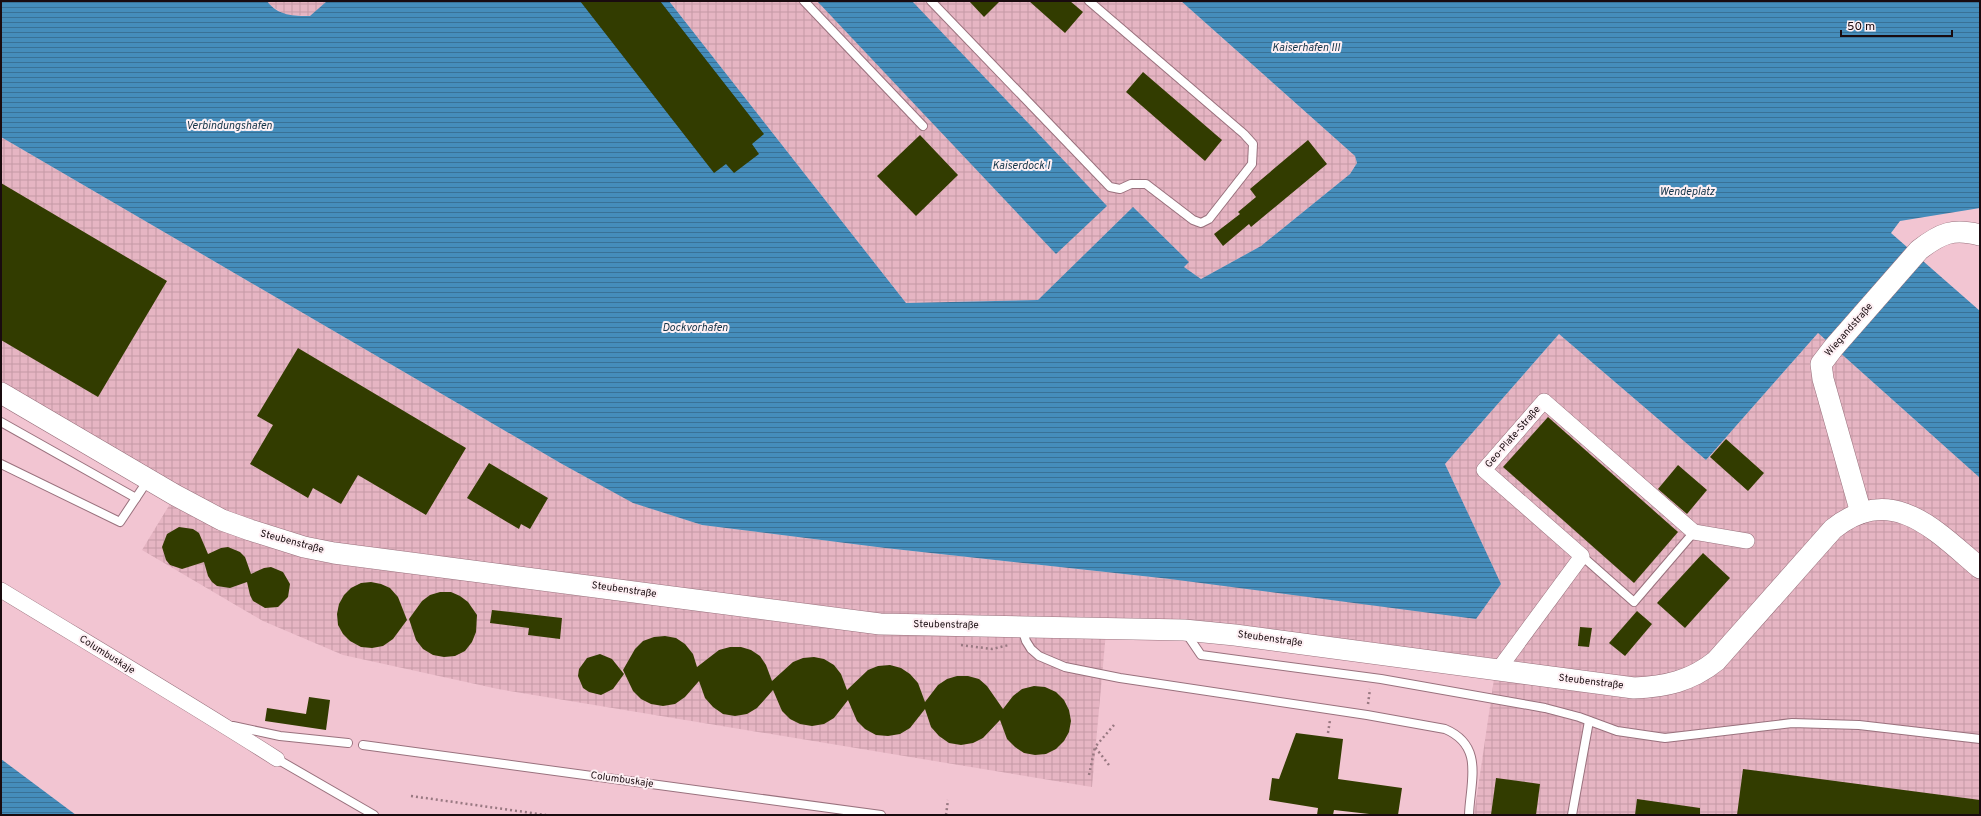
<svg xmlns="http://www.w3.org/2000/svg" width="1981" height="816" font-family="Overpass,sans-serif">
	<defs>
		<pattern id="industrial-grid" width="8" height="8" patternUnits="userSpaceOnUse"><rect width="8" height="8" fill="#e6b5c3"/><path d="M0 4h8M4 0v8" fill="none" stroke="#c59aa6"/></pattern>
		<pattern id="water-rules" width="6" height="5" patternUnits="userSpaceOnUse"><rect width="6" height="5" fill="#458dbb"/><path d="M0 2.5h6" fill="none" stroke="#397196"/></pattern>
	</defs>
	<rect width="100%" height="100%" fill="#f2c5d2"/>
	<g fill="url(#industrial-grid)">
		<polygon points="267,1 327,1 311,16 286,15 271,6"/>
		<polygon points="669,1 1181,1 1355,156 1357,163 1350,174 1261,246 1201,279 1184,267 1188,263 1038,300 906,303"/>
		<polygon points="1,137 562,464 634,503 702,525 885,548 1170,579 1500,584 1445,464 1559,334 1706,460 1818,333 1980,478 1980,815 1474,815 1494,679 1305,649 1106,632 1092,787 498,689 343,655 263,621 142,550 173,499 1,398"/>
	</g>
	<g fill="url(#water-rules)">
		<path d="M1,1H267C278,16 294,16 310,16L327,1H669L906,303L1038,300L1133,207L1189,262L1184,267L1201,279L1261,246L1350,174L1357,163L1355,156L1181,1H1980V208L1900,221L1891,233L1980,311V478L1818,333L1706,460L1559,334L1445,464L1501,584L1476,619L1170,579L885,548L702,525L633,503L562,464L1,137Z"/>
		<polygon points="817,1 912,1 1107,206 1056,254"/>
		<polygon points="1,759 76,815 1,815"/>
	</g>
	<g fill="#323c00">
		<polygon points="580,1 660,1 764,134 752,144 759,154 734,173 726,164 714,173"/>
		<polygon points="969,1 1000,1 984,17"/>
		<polygon points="1029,1 1070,1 1083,12 1065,33"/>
		<polygon points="1143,72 1222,140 1205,161 1126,92"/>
		<polygon points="920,135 958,175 916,216 877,176"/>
		<polygon points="1308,140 1327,164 1251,227 1249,224 1223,246 1214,234 1240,214 1238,212 1256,197 1250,189"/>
		<polygon points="1,183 167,281 98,397 1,340"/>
		<polygon points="298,348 466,448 426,515 358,475 341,504 313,488 308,498 250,464 273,425 257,416"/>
		<polygon points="1548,417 1678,532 1634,583 1503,467"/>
		<polygon points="1726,439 1764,473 1748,491 1710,457"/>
		<polygon points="489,463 548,498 530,529 521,524 519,529 467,498"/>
		<polygon points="1678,465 1707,490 1687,514 1658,489"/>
		<polygon points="179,527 193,529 199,533 208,554 221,548 228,547 240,552 245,557 251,574 264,568 271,567 283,572 290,584 288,597 278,607 265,608 253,601 250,595 247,582 230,588 217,586 212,582 208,576 204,562 182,569 170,565 166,560 162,547 167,534"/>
		<polygon points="1703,553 1730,578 1685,628 1657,603"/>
		<polygon points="371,582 381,584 390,588 398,597 407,620 393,639 383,646 372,648 361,647 350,641 343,634 338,625 337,614 339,604 344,595 351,588 361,583"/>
		<polygon points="440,592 451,592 460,596 468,602 477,615 476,632 472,642 465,651 455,656 444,657 433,655 423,649 416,640 409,619 422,601 430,595"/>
		<polygon points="492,610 562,618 560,639 528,635 529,628 490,623"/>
		<polygon points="1637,611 1652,624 1625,656 1609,643"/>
		<polygon points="1580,627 1592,628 1589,647 1578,646"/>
		<polygon points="665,636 676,638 685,644 693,654 697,667 719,650 730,647 741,647 751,650 760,656 766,665 772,681 793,662 803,658 814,657 824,659 834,665 841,674 847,690 868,670 878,666 890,665 901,668 910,674 918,683 925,702 938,685 947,679 957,676 968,676 979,679 987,686 1003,709 1013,696 1022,689 1034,686 1045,687 1056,692 1064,700 1069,710 1071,721 1069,732 1064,741 1056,749 1046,754 1035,755 1024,753 1015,747 1007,739 1000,720 983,738 973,743 961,745 949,743 939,736 931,727 925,709 910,728 900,734 888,736 876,735 865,729 857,721 848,700 834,718 824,724 812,726 800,724 790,719 782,711 773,690 757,708 747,714 735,716 723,714 713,707 705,698 699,681 685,697 675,704 663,706 651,704 641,699 633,691 623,670 635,649 643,641 654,637"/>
		<polygon points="600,654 612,659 624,674 613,689 601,695 589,692 583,688 578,676 579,669 587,658"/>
		<polygon points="309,697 330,700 326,730 265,721 267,708 306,714"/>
		<polygon points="1296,733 1343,739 1338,779 1402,788 1398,815 1378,815 1334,810 1333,815 1317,815 1318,808 1269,800 1272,778 1279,779"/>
		<polygon points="1743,769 1980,800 1980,815 1737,815"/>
		<polygon points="1496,778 1540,784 1536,815 1491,815"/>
		<polygon points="1637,799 1700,808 1700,815 1635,815"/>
	</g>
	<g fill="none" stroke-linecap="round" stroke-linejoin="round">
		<defs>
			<g id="lane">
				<polyline points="804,1 923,126"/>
				<polyline points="931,1 1110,187 1120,189 1131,184 1146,184 1193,220 1201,223 1209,219 1252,164 1253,144 1244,134 1089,1"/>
				<polyline points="1,422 136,498"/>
				<polyline points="1,464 120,522 148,480"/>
				<polyline points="1582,556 1634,602 1694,532"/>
				<path d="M1022,628L1026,641L1031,649L1039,656L1065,667L1120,678L1367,715L1445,729C1485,746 1470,782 1469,815"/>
				<polyline points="1186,633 1201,655 1381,679 1545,708 1579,717 1617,731 1665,738 1792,723 1859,725 1980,739"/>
				<polyline points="233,726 280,736 348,743"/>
				<polyline points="363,745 881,815"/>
				<polyline points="277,759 374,815"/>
				<polyline points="1572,815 1589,721"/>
			</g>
			<g id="street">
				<path d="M1,590C93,646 186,701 277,759"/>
				<polyline points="1498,670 1582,556 1484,470 1544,401 1694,532 1747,541"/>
			</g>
			<g id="secondary">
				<path d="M1,393L175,495L222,520L250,530L304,547L334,553L880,624L1184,630L1235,635L1634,688C1665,687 1691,681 1716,661L1833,529C1892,482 1935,530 1980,568"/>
				<path d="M1861,513L1823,379L1821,364L1834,347L1919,250C1941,233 1953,228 1980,235"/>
			</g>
		</defs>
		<use href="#lane" stroke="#99717d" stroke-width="10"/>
		<use href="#street" stroke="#99717d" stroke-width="16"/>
		<use href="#secondary" stroke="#99717d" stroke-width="22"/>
		<g stroke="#987881" stroke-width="2.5" stroke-dasharray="2 3" stroke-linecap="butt">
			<polyline points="961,645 992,649 1009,645"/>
			<polyline points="1368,704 1370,689"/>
			<polyline points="1328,733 1330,720"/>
			<polyline points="1109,765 1095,747 1114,725"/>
			<polyline points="1089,775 1095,747"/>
			<polyline points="411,796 546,815"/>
			<polyline points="946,815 948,800"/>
		</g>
		<use href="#lane" stroke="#fff" stroke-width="8"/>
		<use href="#street" stroke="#fff" stroke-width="15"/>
		<use href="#secondary" stroke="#fff" stroke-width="21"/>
	</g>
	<g text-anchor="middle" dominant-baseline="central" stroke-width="4" stroke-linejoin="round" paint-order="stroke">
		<g font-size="10" fill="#190b0f" stroke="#fef0f4">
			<text transform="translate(1849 330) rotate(-49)">Wiegandstraße</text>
			<text transform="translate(1513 437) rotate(-49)">Geo-Plate-Straße</text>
			<text transform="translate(292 542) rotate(15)">Steubenstraße</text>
			<text transform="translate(624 590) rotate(8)">Steubenstraße</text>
			<text transform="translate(946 625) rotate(1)">Steubenstraße</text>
			<text transform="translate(1270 639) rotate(8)">Steubenstraße</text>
			<text transform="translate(107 655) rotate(32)">Columbuskaje</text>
			<text transform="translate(1591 682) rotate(7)">Steubenstraße</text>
			<text transform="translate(622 780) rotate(8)">Columbuskaje</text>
		</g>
		<g font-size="11" font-style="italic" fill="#153549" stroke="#fef0f4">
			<text x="1306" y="48">Kaiserhafen III</text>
			<text x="229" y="126">Verbindungshafen</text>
			<text x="1021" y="166">Kaiserdock I</text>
			<text x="1687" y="192">Wendeplatz</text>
			<text x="695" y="328">Dockvorhafen</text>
		</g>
	</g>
	<rect width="1981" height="816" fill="none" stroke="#190b0f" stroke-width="4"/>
	<path d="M1841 30v6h111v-6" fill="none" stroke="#190b0f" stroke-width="2"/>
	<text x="1847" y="30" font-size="12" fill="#190b0f" stroke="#fef0f4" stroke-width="3" paint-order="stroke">50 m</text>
</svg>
